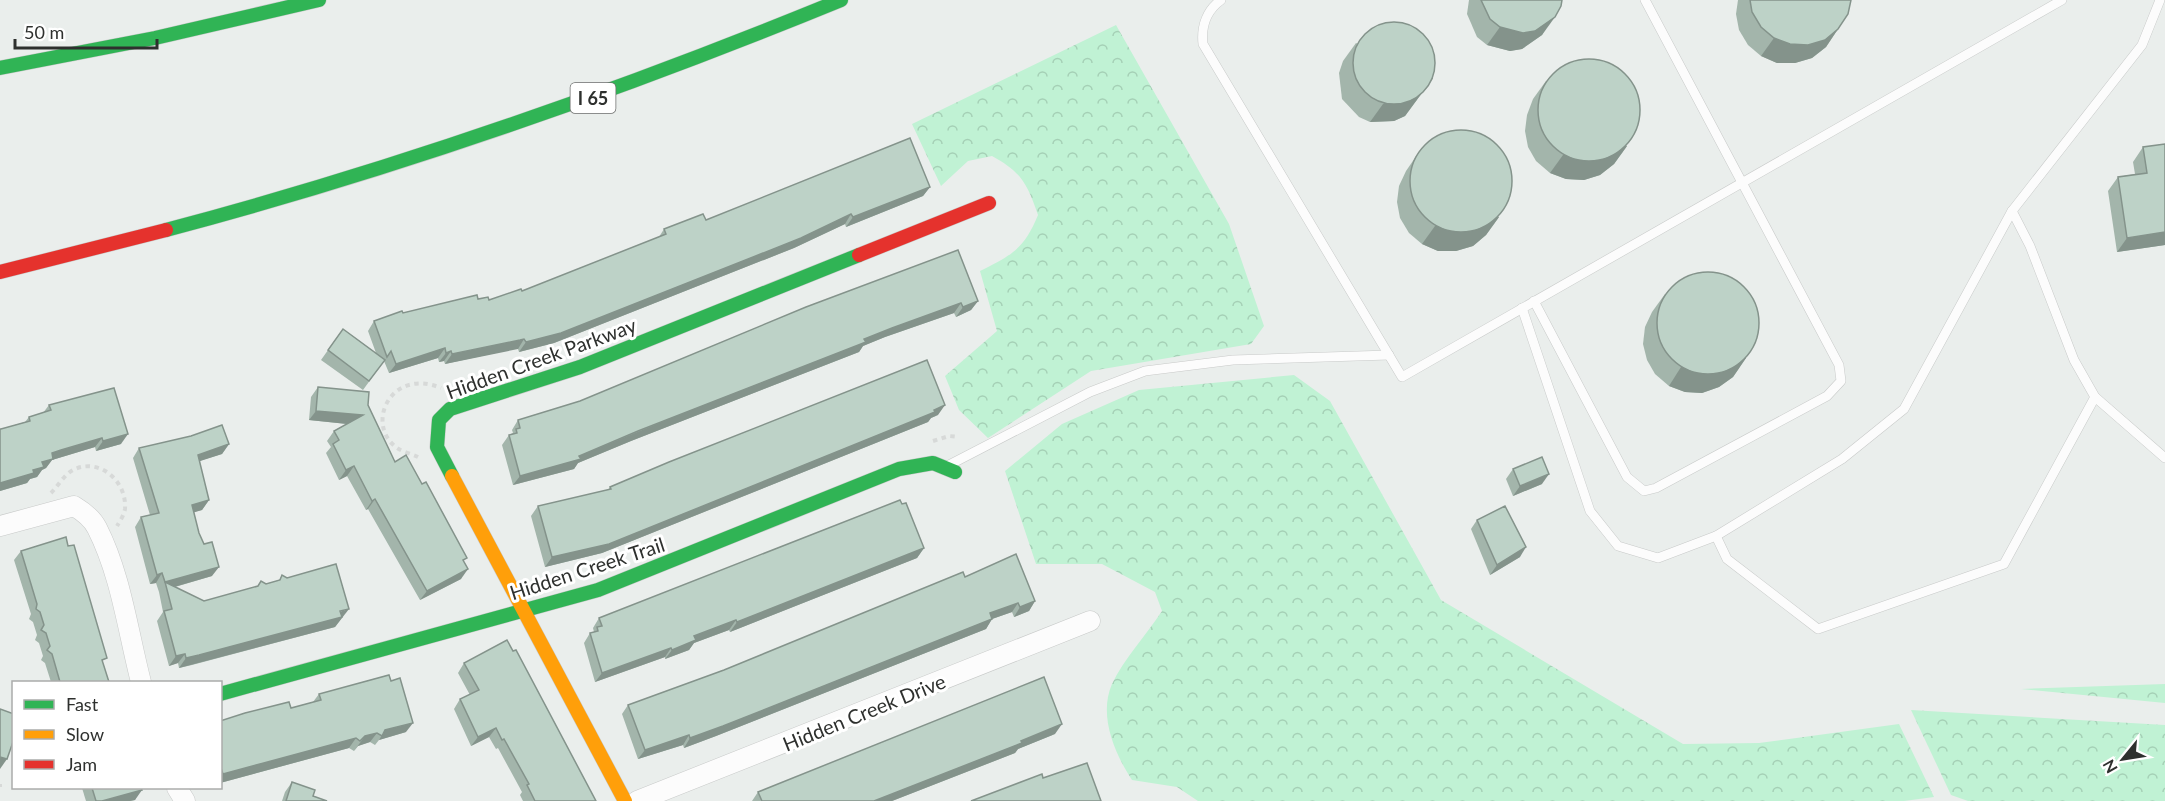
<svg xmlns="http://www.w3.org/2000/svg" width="2165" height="801" font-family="Lato,sans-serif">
	<defs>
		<pattern id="forest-crowns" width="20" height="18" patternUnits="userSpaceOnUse" patternTransform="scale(1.5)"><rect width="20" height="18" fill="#c0f2d4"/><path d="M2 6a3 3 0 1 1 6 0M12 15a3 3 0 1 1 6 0" fill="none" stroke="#a5d0b6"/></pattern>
	</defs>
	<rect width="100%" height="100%" fill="#eaeeec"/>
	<g fill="url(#forest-crowns)">
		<path d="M1116,25L1229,224L1264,326L1251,344L1091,371L988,438L959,410L945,376L997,331L980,271C1012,255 1024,249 1038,215C1027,183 1021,172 992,156L968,161L941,186L912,124Z"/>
		<path d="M1294,375L1330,401L1441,600L1683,744L1759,743L1899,724L1934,797L1904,801H1198L1177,787L1132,780C1115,754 1098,716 1112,684C1123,660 1147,634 1162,611L1155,592L1102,564H1036L1005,471L1062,424L1139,390Z"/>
		<polygon points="2165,684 2165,703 2021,689"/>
		<polygon points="1911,710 2165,725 2165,801 1968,801 1951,795"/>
	</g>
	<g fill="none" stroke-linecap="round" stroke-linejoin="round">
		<defs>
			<g id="lane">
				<path d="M1221,0C1207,10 1201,26 1203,44L1402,377L2062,0"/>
				<polyline points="2012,211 2030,246 2074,360 2095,397 2165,458"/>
				<polyline points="1534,301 1627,477 1644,491 1656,488 1827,396 1841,381 1839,365 1645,0"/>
				<polyline points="1522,308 1590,511 1618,546 1658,558 1716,536 1842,459 1904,409 2012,211 2142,45 2160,0"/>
				<polyline points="949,465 1090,392 1145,371 1233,360 1389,355"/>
				<polyline points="1716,536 1727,559 1818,629 2004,564 2095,397"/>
			</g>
			<g id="street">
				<path d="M0,526L74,506C84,512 92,518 97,528C121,575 128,632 141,682"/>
				<polyline points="177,788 185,801"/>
				<polyline points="637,801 1090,621"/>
			</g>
			<g id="fast">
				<polyline points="0,68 155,38 319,0"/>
				<path d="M166,230C397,169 621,90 841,0"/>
				<polyline points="452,476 437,447 439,420 450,409 580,367 859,255"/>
				<polyline points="220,694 598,590 899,469 933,463 955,472"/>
			</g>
			<polyline id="slow" points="452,476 625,801"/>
			<g id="jam">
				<polyline points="859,255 989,203"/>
				<polyline points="0,272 166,230"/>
			</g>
		</defs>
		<use href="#lane" stroke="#c8cac9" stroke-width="10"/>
		<use href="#street" stroke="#c8cac9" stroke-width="21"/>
		<use href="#fast" stroke="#c8cac9" stroke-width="15"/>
		<use href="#slow" stroke="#c8cac9" stroke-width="15"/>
		<use href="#jam" stroke="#c8cac9" stroke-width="15"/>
		<g stroke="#d7d9d8" stroke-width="4" stroke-dasharray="4.5 4.5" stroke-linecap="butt">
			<polyline points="933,441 949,436 959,437"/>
			<path d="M418,457C412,454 403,452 397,448C364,424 391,367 441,388"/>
			<path d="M51,493C58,486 65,473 75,469C101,458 127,482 125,509C124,515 120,521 117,526"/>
			<polyline points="0,784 0,787"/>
		</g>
		<use href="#lane" stroke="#fcfcfc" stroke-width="9"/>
		<use href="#street" stroke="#fcfcfc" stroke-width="20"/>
		<use href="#fast" stroke="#30b455" stroke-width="14"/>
		<use href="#slow" stroke="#ff9f0a" stroke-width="14"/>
		<use href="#jam" stroke="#e5322d" stroke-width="14"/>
	</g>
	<g fill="#a3b5ab">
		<polygon points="1469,0 1562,0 1542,35 1522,49 1510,51 1487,45 1477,37 1467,14"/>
		<polygon points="1738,0 1851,0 1838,29 1826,47 1812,58 1795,63 1777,63 1761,56 1748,45 1739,30 1736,14"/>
		<polygon points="1356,43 1433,78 1405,116 1394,121 1370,122 1359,117 1342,99 1339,73 1343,61"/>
		<polygon points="1546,81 1627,146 1614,164 1600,175 1584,180 1566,179 1550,173 1536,161 1528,147 1525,131 1527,115 1533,99"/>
		<polygon points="2143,147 2165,245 2117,252 2108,191 2118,177 2135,174 2133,162"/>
		<polygon points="1419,152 1499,217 1486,235 1473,246 1456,251 1438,251 1422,244 1409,233 1400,218 1397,202 1399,186 1406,171"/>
		<polygon points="930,187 923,196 846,227 845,224 794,248 554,343 519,352 518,349 513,349 445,364 444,361 439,362 438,358 389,373 384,361 363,390 321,360 343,329 376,353 368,331 374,321 403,313 478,299 489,300 522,291 659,237 664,229 706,220"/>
		<polygon points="1665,294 1746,358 1733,377 1719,387 1702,393 1685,392 1669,386 1655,374 1647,360 1643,344 1645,327 1652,312"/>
		<polygon points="978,301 971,310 956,317 954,313 885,337 863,346 859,352 631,441 578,463 574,469 513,485 502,445 509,435 513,433 512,430 518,420 580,401 806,307"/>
		<polygon points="318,387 368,405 395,462 464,563 461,579 420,600 368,509 366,510 347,476 339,480 326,453 331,447 327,441 334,431 347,424 309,420 311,397"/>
		<polygon points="49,405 121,444 96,451 95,447 52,460 46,468 42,470 37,477 30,479 27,483 0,491 0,429 1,429 25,422 29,417 43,413"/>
		<polygon points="938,415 931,418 928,422 602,553 545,567 531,516 538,506 608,490 610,487"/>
		<polygon points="229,444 222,454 199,461 209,500 202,510 194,512 199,533 212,576 175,587 204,601 257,587 261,581 266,584 279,580 282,575 342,619 341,619 335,627 192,665 179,668 178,663 169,666 157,621 163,612 159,592 156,583 150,584 135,527 141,517 150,515 133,458 139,448"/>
		<polygon points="1513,469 1542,484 1513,496 1506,479"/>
		<polygon points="1477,520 1520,557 1490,575 1471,529"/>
		<polygon points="924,548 917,558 730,632 729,630 694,643 689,650 665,659 665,657 595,682 584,643 590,633 594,632 593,628 599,618"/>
		<polygon points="21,551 103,663 109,682 51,682 45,663 41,660 43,656 39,643 35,640 37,635 33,622 29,619 31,614 14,560"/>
		<polygon points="965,577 1035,601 1029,611 1014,617 1012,612 992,619 986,629 716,736 684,748 683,745 638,759 622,714 628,705 724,670"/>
		<polygon points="464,663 596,801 523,801 520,795 522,792 498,748 496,749 489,737 471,746 454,709 460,699 470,695 458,673"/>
		<polygon points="319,694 406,732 379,740 375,745 370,742 358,746 354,751 349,748 220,783 220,721 291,708 313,702"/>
		<polygon points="1055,734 1018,749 1015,753 892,801 752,801 758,792"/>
		<polygon points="292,782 313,796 327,801 282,801 285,792"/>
		<polygon points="82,788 141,788 135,800 130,801 86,801"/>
	</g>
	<g fill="#84938b">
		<polygon points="1555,17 1542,35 1522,49 1510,51 1487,45 1500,27"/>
		<polygon points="1838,29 1826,47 1812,58 1795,63 1777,63 1761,56 1774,38"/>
		<polygon points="1433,78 1405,116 1394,121 1370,122 1383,104"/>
		<polygon points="1627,146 1614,164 1600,175 1584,180 1566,179 1550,173 1563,155"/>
		<polygon points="930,187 923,196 846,227 853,217"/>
		<polygon points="851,214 845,224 794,248 554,343 519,352 526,342"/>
		<polygon points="1499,217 1486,235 1473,246 1456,251 1438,251 1422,244 1435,226"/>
		<polygon points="2165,232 2165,245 2117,252 2127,238"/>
		<polygon points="978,301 971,310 956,317 963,307"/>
		<polygon points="961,303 954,313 885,337 863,346 859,352 631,441 578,463 574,469 513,485 520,476 579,456 864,339 892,328"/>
		<polygon points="524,339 518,349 445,364 452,354"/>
		<polygon points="445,348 438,358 389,373 396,364"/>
		<polygon points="451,351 444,361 439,362 446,353"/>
		<polygon points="1746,358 1733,377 1719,387 1702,393 1685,392 1669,386 1681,367"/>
		<polygon points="945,405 938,415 931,418 928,422 602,553 545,567 552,557"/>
		<polygon points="316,411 363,415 357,425 309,420"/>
		<polygon points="128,434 121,444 96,451 103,441"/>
		<polygon points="102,438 95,447 52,460 46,468 42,470 37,477 30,479 27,483 0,491 0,483 33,470 52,453"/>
		<polygon points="229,444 222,454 191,464 198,455"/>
		<polygon points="354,466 347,476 339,480 346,470"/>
		<polygon points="1549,474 1542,484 1513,496 1520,486"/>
		<polygon points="375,499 368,509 366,510 372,501"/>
		<polygon points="209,500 202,510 185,515 192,505"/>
		<polygon points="1526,547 1520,557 1490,575 1497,565"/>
		<polygon points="924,548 917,558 730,632 737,622"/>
		<polygon points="219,567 212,576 167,589 165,582 158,592 165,582"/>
		<polygon points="468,569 461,579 420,600 427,591"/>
		<polygon points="162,573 156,583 150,584 157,575"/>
		<polygon points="1035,601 1029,611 1014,617 1020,607"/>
		<polygon points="1018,603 1012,612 992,619 986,629 716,736 684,748 690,738 990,613"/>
		<polygon points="349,609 335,627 179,668 186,658"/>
		<polygon points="736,620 729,630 694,643 689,650 665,659 672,650 694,636"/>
		<polygon points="671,648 665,657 595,682 602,673"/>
		<polygon points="185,654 178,663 169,666 176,656"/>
		<polygon points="413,723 406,732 379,740 385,730"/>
		<polygon points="1062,724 1055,734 1018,749 1015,753 892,801 874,801"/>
		<polygon points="496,728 489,737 471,746 478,737"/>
		<polygon points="377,733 370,742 358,746 354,751 365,736"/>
		<polygon points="689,735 683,745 638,759 645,750"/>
		<polygon points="356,738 349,748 220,783 220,778 223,774"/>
		<polygon points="0,757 7,759 0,769"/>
		<polygon points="142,790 135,800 130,801 102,801"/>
	</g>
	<g fill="#bdd2c7" stroke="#84938b" stroke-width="1.5">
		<polygon points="1481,0 1562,0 1561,6 1555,17 1535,31 1523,33 1500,27 1490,19"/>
		<polygon points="1750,0 1851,0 1848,14 1838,29 1825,40 1808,45 1790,44 1774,38 1761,27 1752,12"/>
		<circle cx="1394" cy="63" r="41"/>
		<circle cx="1589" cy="110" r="51"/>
		<circle cx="1461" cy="181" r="51"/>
		<polygon points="910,138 930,187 853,217 851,214 801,238 561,333 526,342 524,339 520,340 452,354 451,351 446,353 445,348 396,364 391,351 387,357 374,321 402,311 403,313 477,295 478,299 488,297 489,300 521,289 522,291 666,234 664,229 703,214 706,220"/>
		<polygon points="2165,144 2165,232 2127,238 2118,177 2147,173 2143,147"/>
		<polygon points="958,250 978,301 963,307 961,303 892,328 864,339 866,342 638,431 579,456 581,459 520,476 509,435 517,433 516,429 520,428 518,420 580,401 806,307"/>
		<circle cx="1708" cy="323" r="51"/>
		<polygon points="343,329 385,360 369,381 328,350"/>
		<polygon points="927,360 945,405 934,410 935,412 609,544 552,557 538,506 611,489 610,487 669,462"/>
		<polygon points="318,387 369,392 368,405 395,462 406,455 422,484 426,482 467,558 463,560 468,569 427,591 375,499 372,501 354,466 346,470 333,444 339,440 334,431 363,415 316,411"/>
		<polygon points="114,388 128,434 103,441 102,438 61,450 52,453 53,459 42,462 44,467 33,470 34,473 0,483 0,429 1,429 30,421 29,417 51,410 49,405"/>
		<polygon points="222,425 229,444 198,455 209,500 192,505 199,533 204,544 212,542 219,567 165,582 162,573 157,575 141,517 159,513 139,448 191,436"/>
		<polygon points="1542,457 1549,474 1520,486 1513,469"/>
		<polygon points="900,500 902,504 906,503 924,548 737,622 736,620 694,636 696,640 672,650 671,648 602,673 590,633 598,631 597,627 602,626 599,618"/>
		<polygon points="1505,506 1526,547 1497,565 1477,520"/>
		<polygon points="66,537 68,546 74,545 107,658 102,660 109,682 60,682 52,654 47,650 50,646 46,633 41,630 44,625 40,612 36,609 37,604 21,551"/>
		<polygon points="1016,554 1035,601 1020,607 1018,603 990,613 992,619 723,726 690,738 689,735 645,750 628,705 724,670 963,572 965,577"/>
		<polygon points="336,564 349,609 340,611 342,617 199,655 186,658 185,654 176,656 164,611 172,609 165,582 204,601 258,586 261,581 266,584 280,580 282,575 287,578"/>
		<polygon points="507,640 513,651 516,650 596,801 535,801 527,785 529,784 504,739 502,740 496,728 478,737 460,699 479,690 464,663"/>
		<polygon points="389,675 391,681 400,678 413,723 385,730 382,736 377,733 365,736 360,741 356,738 223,774 220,765 220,721 245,713 289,702 291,708 321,700 319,694"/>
		<polygon points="1044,677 1062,724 1021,741 1022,743 874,801 762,801 758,792"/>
		<polygon points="0,709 14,714 14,739 7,759 0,757"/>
		<polygon points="1087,763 1101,801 971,801 1042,774 1043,778"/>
		<polygon points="292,782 315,790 313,796 327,801 286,801"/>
		<polygon points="92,788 141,788 142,790 102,801 96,801"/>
	</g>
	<g text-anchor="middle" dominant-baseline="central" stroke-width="6" stroke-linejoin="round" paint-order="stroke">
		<rect fill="#fff" stroke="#6d6e6d" stroke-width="1.5" x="570.5" y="83" width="45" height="30" rx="4.5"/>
		<g font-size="18" font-weight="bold" fill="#2e302e">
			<text x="593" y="98">I 65</text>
		</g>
		<g font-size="20" fill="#2e302e" stroke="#fff">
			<text transform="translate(541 358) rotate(-20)">Hidden Creek Parkway</text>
			<text transform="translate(587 568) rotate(-18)">Hidden Creek Trail</text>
			<text transform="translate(864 712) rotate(-22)">Hidden Creek Drive</text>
		</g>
	</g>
	<rect x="12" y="681" width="210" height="108" fill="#ffffff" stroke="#abacab" stroke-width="1.5"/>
	<rect x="24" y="700" width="30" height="9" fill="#30b455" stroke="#abacab" stroke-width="1.5"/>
	<text x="66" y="711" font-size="18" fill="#2e302e">Fast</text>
	<rect x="24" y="730" width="30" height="9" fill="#ff9f0a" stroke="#abacab" stroke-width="1.5"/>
	<text x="66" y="741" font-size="18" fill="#2e302e">Slow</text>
	<rect x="24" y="760" width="30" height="9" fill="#e5322d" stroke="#abacab" stroke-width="1.5"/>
	<text x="66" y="771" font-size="18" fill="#2e302e">Jam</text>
	<g transform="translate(2123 759) rotate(240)" stroke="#ffffff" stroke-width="4.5" paint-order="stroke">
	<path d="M0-4.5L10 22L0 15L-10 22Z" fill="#2e302e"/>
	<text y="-9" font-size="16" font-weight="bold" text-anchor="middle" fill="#2e302e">N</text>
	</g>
	<path d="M15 39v9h142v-9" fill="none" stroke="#2e302e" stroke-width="3"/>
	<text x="24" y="39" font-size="18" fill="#2e302e" stroke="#ffffff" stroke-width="4.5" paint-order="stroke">50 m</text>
</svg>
